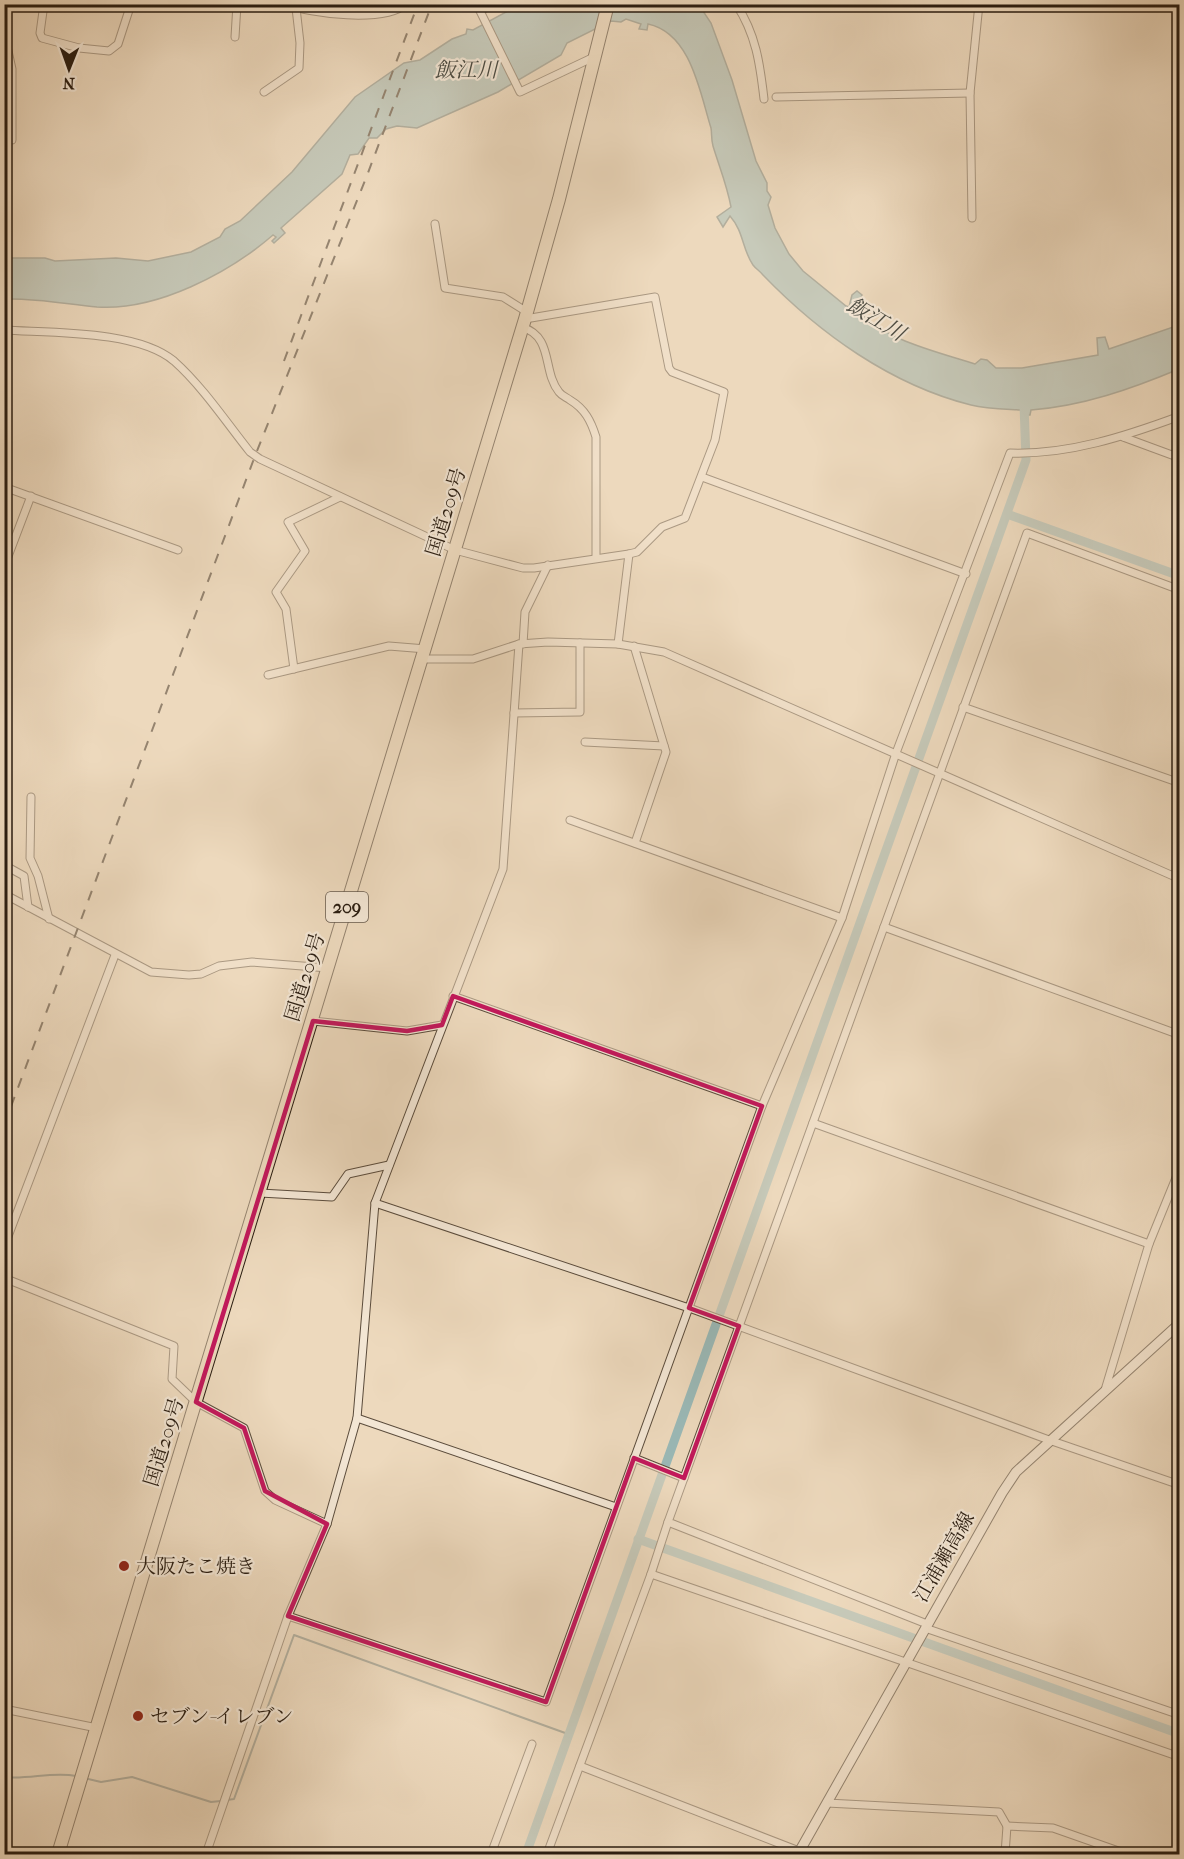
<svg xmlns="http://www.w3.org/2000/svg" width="1184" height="1859" font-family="'IM FELL French Canon','Noto Serif JP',serif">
	<rect width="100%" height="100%" fill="#edd9bd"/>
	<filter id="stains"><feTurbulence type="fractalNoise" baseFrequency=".00333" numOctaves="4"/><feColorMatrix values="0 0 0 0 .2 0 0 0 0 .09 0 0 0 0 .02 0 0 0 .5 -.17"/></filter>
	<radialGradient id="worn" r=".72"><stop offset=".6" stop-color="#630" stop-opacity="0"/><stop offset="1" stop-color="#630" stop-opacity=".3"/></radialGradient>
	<path fill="#9ab9b7" stroke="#6d7b75" stroke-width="1.5" d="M519,5H699L711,23L732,80L756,161L767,183V191L771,197L768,205L775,228L789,254L803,271L846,306L849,307L852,295L857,291L862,295L856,309C886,341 935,351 975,364L981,359L987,360L996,368H1022L1098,355L1097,338L1105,337L1109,349L1179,325V369C1131,389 1083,406 1031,410L1030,415H1022L1021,410C1004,409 987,409 971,405C891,385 819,333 763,275C760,271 756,269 753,265C742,249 744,232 730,216L723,227L717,217L731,207C727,185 719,166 713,146C711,139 712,133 711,128C700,93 691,33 648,24L647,30L639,29L641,24L626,19L621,22L611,21L567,43L561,55L498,92L417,128L397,126L386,129L377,138H369L358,154L350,155L342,174L281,228L285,233L274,243L272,241L276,237L273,235C229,273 157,311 97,307C66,304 36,298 5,299L4,258H45L55,261L116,258L148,261L191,252L220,237L225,229L240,221L292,172L355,97L404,63L420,60L452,39L466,34L467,29L473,30Z"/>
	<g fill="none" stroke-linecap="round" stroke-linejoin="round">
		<g stroke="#6d7b75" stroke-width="2">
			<path d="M4,1777C28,1780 53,1771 76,1776"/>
			<polyline points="84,1778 101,1782 132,1777 211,1802 221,1801"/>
			<polyline points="227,1800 234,1799 294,1635 568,1734"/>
		</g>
		<g stroke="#9ab9b7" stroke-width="9">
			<polyline points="1007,514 1180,576"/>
			<polyline points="638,1539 1180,1734"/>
			<polyline points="526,1854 1026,460 1024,405"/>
		</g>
		<defs>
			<g id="street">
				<polyline points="44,4 40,33 42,38 79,48 109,51 118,44 131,4"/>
				<path d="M285,4C311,14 384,23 406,4"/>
				<polyline points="492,4 480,11 520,92 594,57"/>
				<path d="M736,4C756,34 760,64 764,99"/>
				<polyline points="4,33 12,69 12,140"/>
				<polyline points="235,37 237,4"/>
				<polyline points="264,92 299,68 300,43 296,8"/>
				<polyline points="776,97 970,93"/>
				<polyline points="972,218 970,93 979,4"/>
				<polyline points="435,224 445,288 503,297 527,312"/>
				<path d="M522,327C554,337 542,371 559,392C562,396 566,397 570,400C585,409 591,421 596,437V558"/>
				<path d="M4,330C51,333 137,330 174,361C203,387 226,422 250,452L260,459L455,550L523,568H534L629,554L637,552L662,527L685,518L715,440L724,392L672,372L669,368L655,297L525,319"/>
				<polyline points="1123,437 1180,458"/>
				<polyline points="702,477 966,574"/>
				<polyline points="4,487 178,550"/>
				<polyline points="4,567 31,496"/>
				<polyline points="523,644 525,612 548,565"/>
				<polyline points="618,644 629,554"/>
				<polyline points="634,646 666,752 635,843"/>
				<polyline points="423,659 473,659 519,644 548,642 618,644 664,652 1180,879"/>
				<polyline points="294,669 286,609 276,592 305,551 288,522 340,497"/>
				<polyline points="268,675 389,646 426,649"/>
				<polyline points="963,707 1180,783"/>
				<polyline points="514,713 580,712 580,643"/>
				<polyline points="585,742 664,746"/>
				<polyline points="31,797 30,858 38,876 49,919"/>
				<polyline points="570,820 842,918"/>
				<polyline points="4,865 24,876 28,907"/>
				<polyline points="4,894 151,972 189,975 201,974 219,966 252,962 328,968"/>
				<polyline points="884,927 1180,1035"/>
				<polyline points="453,996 762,1106"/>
				<polyline points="313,1021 407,1031 442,1025"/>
				<polyline points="813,1123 1149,1244"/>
				<polyline points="260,1193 332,1197 348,1174 389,1165"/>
				<polyline points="375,1203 692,1309 1049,1440 1180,1485"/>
				<polyline points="4,1247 115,955"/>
				<polyline points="4,1278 174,1346 172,1379 196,1402 244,1428 265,1491 275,1500 327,1524"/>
				<polyline points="1105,1390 1149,1244 1180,1168"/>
				<polyline points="357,1418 616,1507"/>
				<polyline points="634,1458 684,1478"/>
				<polyline points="651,1574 668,1522"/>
				<path d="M288,1616L546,1702L762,1106L842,918L896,753L1010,453C1068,455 1126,436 1180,416"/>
				<polyline points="927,1624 668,1522 1027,533 1180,590"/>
				<polyline points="925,1628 1180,1715"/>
				<polyline points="4,1709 97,1728"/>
				<polyline points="580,1766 799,1851"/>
				<polyline points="827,1803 999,1812 1007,1826"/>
				<polyline points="206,1854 288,1616 327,1524 357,1418 375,1203 503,869 519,644"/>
				<polyline points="491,1854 532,1744"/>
				<polyline points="547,1854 651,1574 1180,1757"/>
				<polyline points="1005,1854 1007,1826 1053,1828 1127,1854"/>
			</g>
			<polyline id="secondary" points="798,1854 1002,1493 1016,1472 1180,1323"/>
			<polyline id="primary" points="1031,4 1109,4"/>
			<polyline id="highway" points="58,1854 525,319 559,199 608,4"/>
		</defs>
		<use href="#street" stroke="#5b4c3c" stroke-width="9"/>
		<use href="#secondary" stroke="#2a1d11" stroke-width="11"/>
		<use href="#primary" stroke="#2a1d11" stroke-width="13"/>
		<use href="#highway" stroke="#2a1d11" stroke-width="14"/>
		<use href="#street" stroke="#f3e6d4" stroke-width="7"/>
		<use href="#secondary" stroke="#f3e6d4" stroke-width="9"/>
		<use href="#primary" stroke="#edd9bd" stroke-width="10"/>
		<use href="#highway" stroke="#edd9bd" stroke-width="12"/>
		<g stroke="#2a1d11" stroke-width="2" stroke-dasharray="10 10" stroke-linecap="butt">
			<polyline points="284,361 418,4"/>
			<polyline points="4,1125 255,456 366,178 432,4"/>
		</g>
	</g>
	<path d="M0 0H1184V1859H0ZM453,996L762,1106L689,1308L739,1326L684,1478L634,1458L546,1702L288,1616L327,1524L265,1491L244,1428L196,1402L313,1021L407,1031L442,1025Z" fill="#edd9bd" fill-opacity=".55" fill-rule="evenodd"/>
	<path fill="none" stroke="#c2185b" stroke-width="4.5" stroke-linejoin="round" d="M453,996L762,1106L689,1308L739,1326L684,1478L634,1458L546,1702L288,1616L327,1524L265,1491L244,1428L196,1402L313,1021L407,1031L442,1025Z"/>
	<g fill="#8f2418" stroke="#f3e6d4" stroke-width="2">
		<circle cx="124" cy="1566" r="6"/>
		<circle cx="138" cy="1716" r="6"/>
	</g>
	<g text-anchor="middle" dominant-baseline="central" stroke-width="4.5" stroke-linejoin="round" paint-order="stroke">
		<rect fill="#f3e6d4" stroke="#66594c" stroke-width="1.5" x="326" y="892" width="42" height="30" rx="4.5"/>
		<g font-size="18" font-weight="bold" fill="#2a1d11">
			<text x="347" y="907">209</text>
		</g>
		<g font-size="20" fill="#2a1d11" stroke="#f3e6d4">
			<text transform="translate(446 512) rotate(-73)">国道209号</text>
			<text transform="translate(305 977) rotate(-73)">国道209号</text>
			<text transform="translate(164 1442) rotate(-73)">国道209号</text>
			<text transform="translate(944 1557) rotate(-60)">江浦瀬高線</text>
		</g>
		<g font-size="20" fill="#2a1d11" stroke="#f3e6d4" text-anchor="start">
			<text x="136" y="1566">大阪たこ焼き</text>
			<text x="150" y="1716">セブン-イレブン</text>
		</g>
		<g font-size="21" font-style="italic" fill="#4c4c43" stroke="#f3e6d4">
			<text x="466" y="70">飯江川</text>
			<text transform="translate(876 319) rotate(31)">飯江川</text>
		</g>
	</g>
	<rect width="1184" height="1859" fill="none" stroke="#edd9bd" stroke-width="24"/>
	<rect x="6" y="6" width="1172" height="1847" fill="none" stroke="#2a1d11" stroke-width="3"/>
	<rect x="12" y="12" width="1160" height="1835" fill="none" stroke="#2a1d11" stroke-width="1.5"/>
	<g transform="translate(69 69) rotate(181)" stroke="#f3e6d4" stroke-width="4.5" paint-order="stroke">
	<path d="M0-4.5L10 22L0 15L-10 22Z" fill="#2a1d11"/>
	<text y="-9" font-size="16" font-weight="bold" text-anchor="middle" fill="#2a1d11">N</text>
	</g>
	<rect width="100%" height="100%" filter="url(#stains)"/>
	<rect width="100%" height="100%" fill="url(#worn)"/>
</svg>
